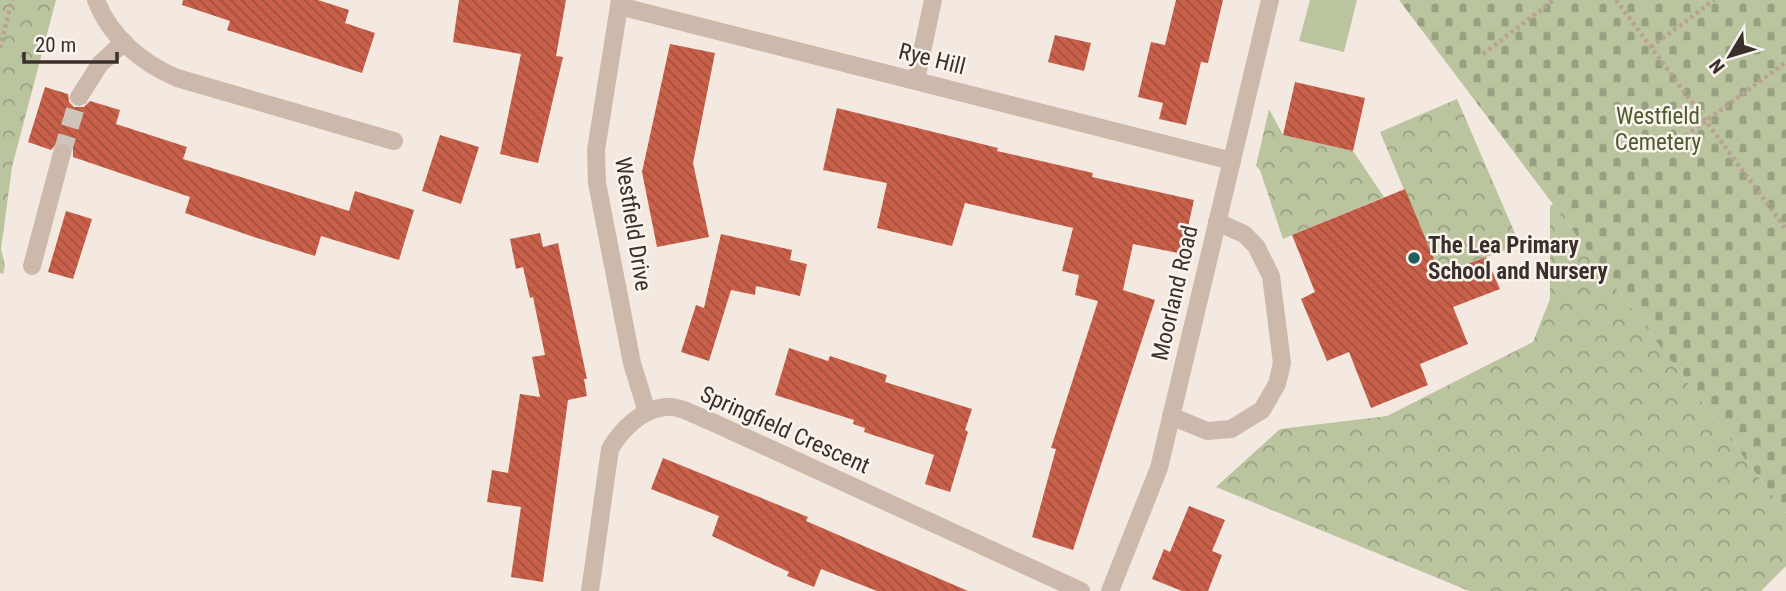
<svg xmlns="http://www.w3.org/2000/svg" width="1786" height="591" font-family="'Roboto Condensed',sans-serif">
	<defs>
		<pattern id="forest-crowns" width="20" height="18" patternUnits="userSpaceOnUse" patternTransform="scale(1.75)"><rect width="20" height="18" fill="#bac49f"/><path d="M2 6a3 3 0 1 1 6 0M12 15a3 3 0 1 1 6 0" fill="none" stroke="#98a082"/></pattern>
		<pattern id="cemetery-stones" width="16" height="16" patternUnits="userSpaceOnUse" patternTransform="scale(1.75)"><rect width="16" height="16" fill="#bac49f"/><path d="M2 7V4a2 2 0 0 1 4 0v3zM10 15v-3a2 2 0 0 1 4 0v3z" fill="#98a082"/></pattern>
		<pattern id="building-back-hatch" width="6" height="6" patternUnits="userSpaceOnUse" patternTransform="scale(1.75)"><rect width="6" height="6" fill="#c8604a"/><path d="M-1 5l2 2M0 0l6 6M5-1l2 2" fill="none" stroke="#a4503e"/></pattern>
	</defs>
	<rect width="100%" height="100%" fill="#f4e9e0"/>
	<polygon fill="#bac49f" points="1310,0 1357,0 1344,52 1299,41"/>
	<g fill="url(#forest-crowns)">
		<polygon points="0,0 56,0 12,167 1,249 5,266 3,274 0,273"/>
		<polygon points="1457,99 1520,245 1455,268 1468,301 1453,307 1380,132"/>
		<polygon points="1269,109 1283,135 1353,151 1384,197 1283,239 1260,170 1256,166"/>
		<polygon points="1553,204 1786,513 1786,566 1761,591 1469,591 1216,487 1280,429 1387,416 1533,342 1550,299 1550,206"/>
	</g>
	<polygon fill="url(#cemetery-stones)" points="1399,0 1786,0 1786,513"/>
	<g fill="url(#building-back-hatch)">
		<polygon points="183,0 318,0 349,10 345,23 375,33 362,73 227,30 230,21 182,5"/>
		<polygon points="459,0 566,0 556,56 563,57 538,163 500,154 521,54 453,42"/>
		<polygon points="1176,0 1223,0 1208,63 1201,62 1186,125 1159,119 1163,103 1138,97 1151,42 1165,45"/>
		<polygon points="1055,35 1091,43 1084,71 1048,62"/>
		<polygon points="670,44 715,53 693,163 709,237 657,247 642,172"/>
		<polygon points="1295,82 1365,98 1353,151 1283,135"/>
		<polygon points="45,87 68,94 69,102 74,107 84,107 90,101 120,110 116,124 187,147 183,159 349,211 355,191 414,210 399,260 321,236 315,256 257,238 185,213 190,197 73,157 73,149 66,142 58,142 51,150 28,142"/>
		<polygon points="837,108 998,148 997,151 1093,173 1092,177 1194,200 1187,231 1193,232 1188,255 1133,244 1123,290 1155,300 1073,550 1032,537 1056,449 1051,448 1098,301 1075,295 1079,275 1062,271 1073,228 965,203 952,246 877,228 887,183 823,170"/>
		<polygon points="440,135 479,147 461,204 422,191"/>
		<polygon points="1405,189 1440,274 1486,257 1500,289 1453,307 1468,344 1420,364 1428,385 1371,408 1349,352 1327,361 1301,299 1315,292 1292,235"/>
		<polygon points="66,211 92,219 73,279 48,272"/>
		<polygon points="540,233 543,247 558,243 587,379 584,379 587,396 568,400 543,582 511,577 521,507 487,502 492,470 508,473 520,394 540,397 532,357 545,355 533,297 530,298 523,267 516,269 510,239"/>
		<polygon points="721,234 792,250 790,260 807,264 800,296 756,286 755,295 731,290 709,361 681,352 696,305 704,308"/>
		<polygon points="789,348 828,361 830,356 887,375 885,382 972,409 965,430 968,432 950,492 925,484 934,455 864,432 865,428 853,424 854,420 775,395"/>
		<polygon points="663,458 808,517 806,521 968,591 877,591 821,569 814,587 787,576 789,572 712,536 719,516 651,489"/>
		<polygon points="1189,506 1225,520 1212,551 1222,555 1208,591 1182,591 1152,579 1164,549 1170,552"/>
	</g>
	<g fill="none" stroke-linecap="round" stroke-linejoin="round">
		<polyline stroke="#cfc4bc" stroke-width="18" stroke-dasharray="18 9" stroke-linecap="butt" points="62,153 79,97"/>
		<g stroke="#b9a295" stroke-width="4.5" stroke-dasharray="3.5 3.5" stroke-linecap="butt">
			<polyline points="1616,0 1786,229"/>
			<polyline points="1651,47 1714,0"/>
			<polyline points="0,48 12,0"/>
			<polyline points="1483,54 1554,0"/>
			<polyline points="1680,140 1786,62"/>
		</g>
		<g stroke="#cdb9ab" stroke-width="18">
			<path d="M96,0C110,37 142,63 177,78L394,141"/>
			<polyline points="620,0 596,150 597,183 632,363 647,412"/>
			<polyline points="619,6 1232,161"/>
			<polyline points="916,80 933,0"/>
			<polyline points="79,97 100,64 124,42"/>
			<polyline points="32,266 62,153"/>
			<polyline points="1171,416 1207,431 1231,429 1262,410 1277,384 1282,363 1271,276 1256,246 1244,234 1217,222"/>
			<path d="M590,591L610,449C621,430 642,409 665,407C680,405 698,417 712,422L1081,591"/>
			<polyline points="1110,591 1159,468 1270,0"/>
		</g>
	</g>
	<circle fill="#1f5e5e" stroke="#fbf4ed" stroke-width="2.5" cx="1414" cy="258" r="7"/>
	<g text-anchor="middle" dominant-baseline="central" stroke-width="5" stroke-linejoin="round" paint-order="stroke">
		<g font-size="23" fill="#3b2f2b" stroke="#fbf4ed">
			<text transform="translate(932 59) rotate(14)">Rye Hill</text>
			<text transform="translate(633 224) rotate(81)">Westfield Drive</text>
			<text transform="translate(1175 293) rotate(-77)">Moorland Road</text>
			<text transform="translate(785 430) rotate(24)">Springfield Crescent</text>
		</g>
		<g font-size="23" fill="#4c5a2e" stroke="#fbf4ed">
			<text x="1658" y="116">Westfield<tspan x="1658" dy="26">Cemetery</tspan></text>
		</g>
		<g font-size="23" font-weight="bold" fill="#3b2f2b" stroke="#fbf4ed" text-anchor="start">
			<text x="1428" y="245">The Lea Primary<tspan x="1428" dy="26">School and Nursery</tspan></text>
		</g>
	</g>
	<g transform="translate(1730 56) rotate(232)" stroke="#fbf4ed" stroke-width="5" paint-order="stroke">
	<path d="M0-5L12 26L0 18L-12 26Z" fill="#3b2f2b"/>
	<text y="-10" font-size="19" font-weight="bold" text-anchor="middle" fill="#3b2f2b">N</text>
	</g>
	<path d="M24 52v10h93v-10" fill="none" stroke="#3b2f2b" stroke-width="3.5"/>
	<text x="35" y="52" font-size="21" fill="#3b2f2b" stroke="#fbf4ed" stroke-width="5" paint-order="stroke">20 m</text>
</svg>
